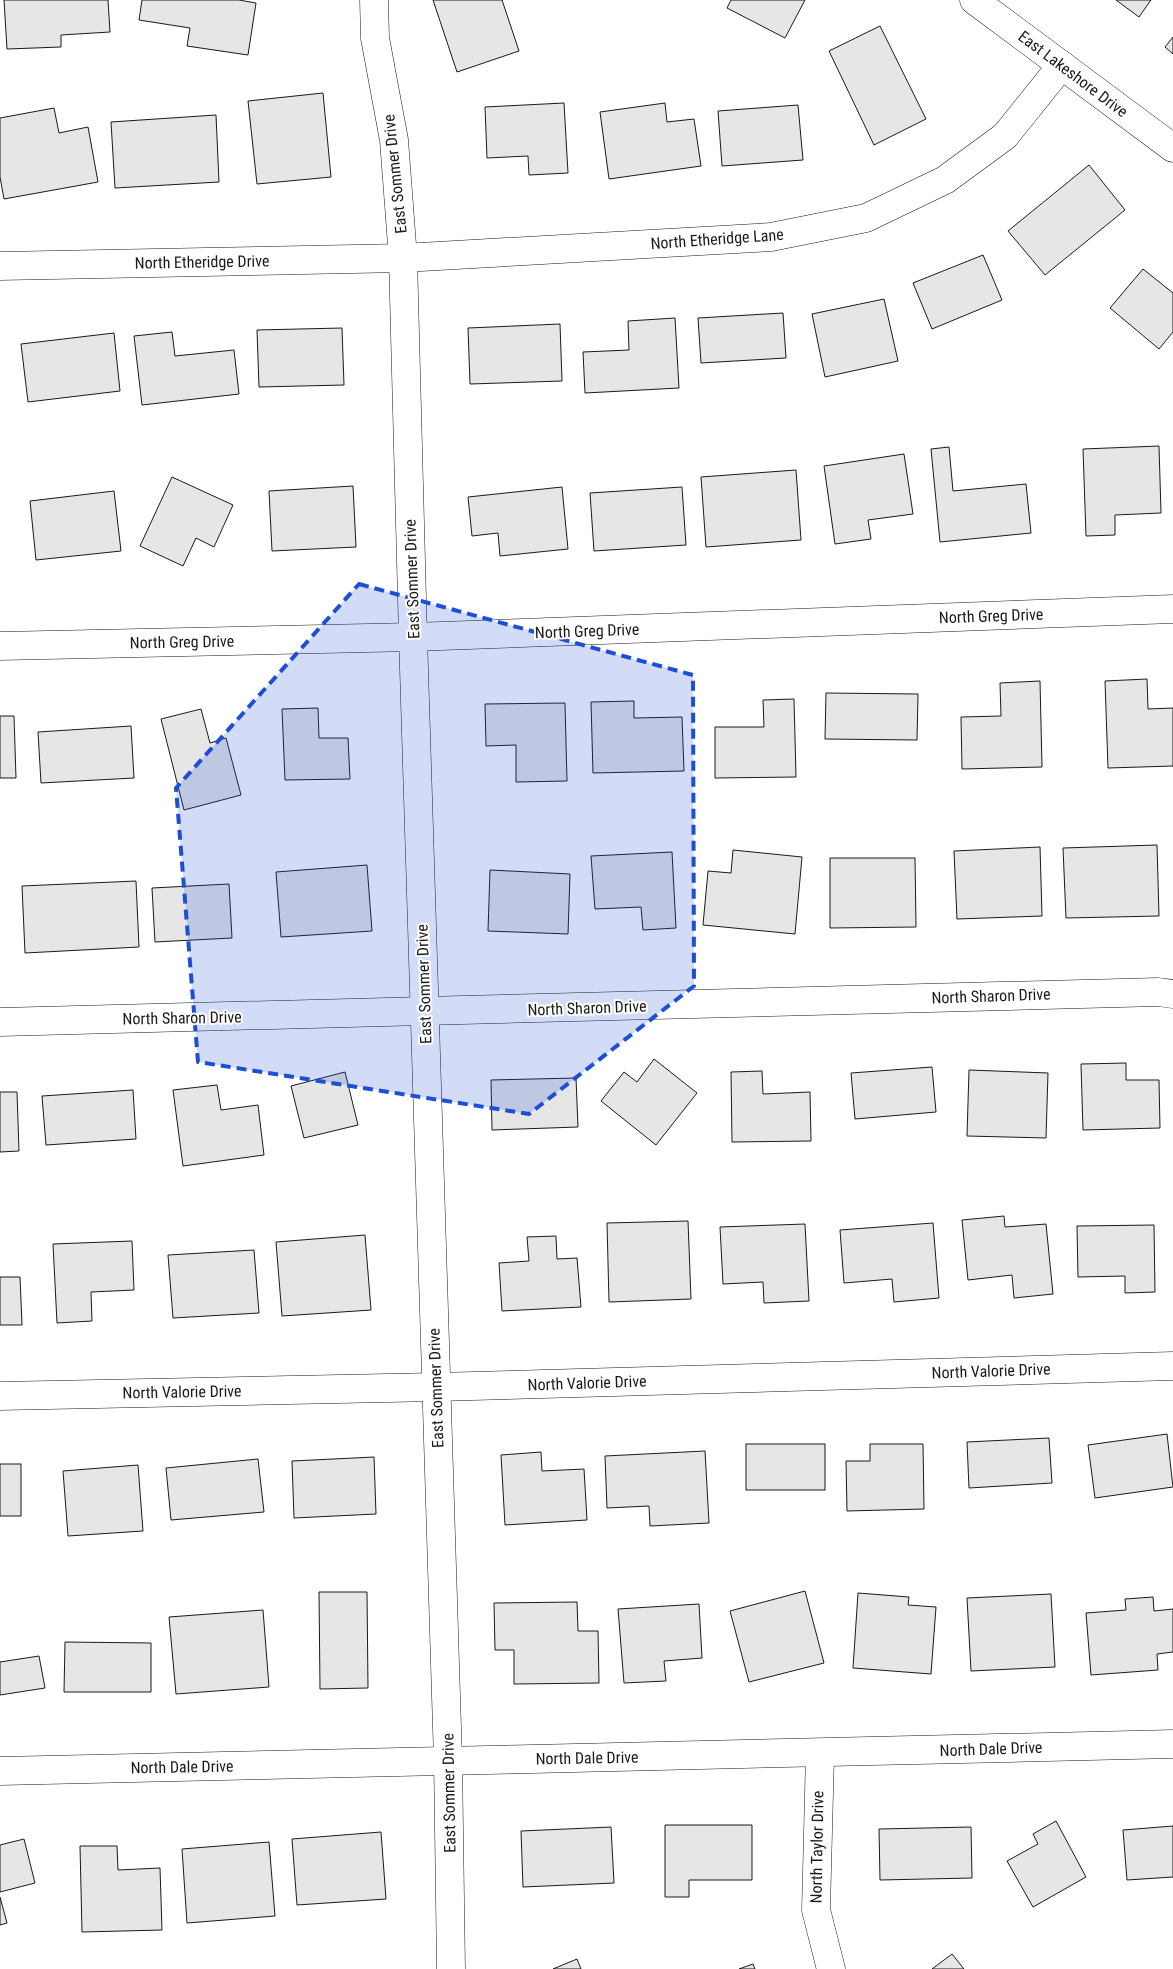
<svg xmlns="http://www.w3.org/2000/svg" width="1173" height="1969" font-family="'Roboto Condensed',sans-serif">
	<rect width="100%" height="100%" fill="#fff"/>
	<g fill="#e6e6e6" stroke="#1a1a1a">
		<polygon points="4,0 108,0 110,32 61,35 61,47 7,49"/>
		<polygon points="142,0 239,0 256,3 248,55 187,46 190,28 139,20"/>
		<polygon points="433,0 502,0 519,51 457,72"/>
		<polygon points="731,0 805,0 785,38 727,8"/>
		<polygon points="1116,0 1151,0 1139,17"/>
		<polygon points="880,26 926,119 874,145 829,51"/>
		<polygon points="1173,37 1173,54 1165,47"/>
		<polygon points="323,93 331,177 257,184 248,101"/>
		<polygon points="564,103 568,173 529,175 528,156 487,158 485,107"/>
		<polygon points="665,103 667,122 694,119 701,166 609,179 600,112"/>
		<polygon points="798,105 803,160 722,166 718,111"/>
		<polygon points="54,108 59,133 88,127 98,182 4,199 0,177 0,118"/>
		<polygon points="216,115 219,182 115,188 111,122"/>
		<polygon points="1089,165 1125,210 1045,275 1008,231"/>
		<polygon points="983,255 1002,300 932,329 913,283"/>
		<polygon points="1143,269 1173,293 1173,332 1159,349 1110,308"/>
		<polygon points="884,299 898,361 825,377 812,314"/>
		<polygon points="783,313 786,358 701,363 698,318"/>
		<polygon points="675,318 679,388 585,393 583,352 629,350 628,321"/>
		<polygon points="560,324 562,381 470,384 468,328"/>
		<polygon points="342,328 344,385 259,387 257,330"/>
		<polygon points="172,332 175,356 234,350 239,394 142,405 134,336"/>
		<polygon points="114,333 120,391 28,402 21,344"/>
		<polygon points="1159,446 1161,513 1115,515 1115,535 1086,536 1083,449"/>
		<polygon points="949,447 953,491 1026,484 1031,533 940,542 931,449"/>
		<polygon points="904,454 913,514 868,520 871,539 835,544 824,466"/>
		<polygon points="796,470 801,540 706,547 701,477"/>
		<polygon points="172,477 233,505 214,547 196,538 183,566 140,546"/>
		<polygon points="353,486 356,547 272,551 269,491"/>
		<polygon points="562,487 568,549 500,556 498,533 472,536 468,497"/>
		<polygon points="682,487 686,545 594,551 590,493"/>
		<polygon points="114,491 121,551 36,560 30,501"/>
		<polygon points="1147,679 1148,709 1173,708 1173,766 1108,768 1105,681"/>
		<polygon points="1040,681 1042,767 962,769 961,717 1001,716 1000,683"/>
		<polygon points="826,693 918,694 917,740 825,739"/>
		<polygon points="794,699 796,777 715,778 715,727 764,727 763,700"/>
		<polygon points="634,701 634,718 682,717 684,771 593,773 591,702"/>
		<polygon points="565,703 567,781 516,782 516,745 486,746 485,704"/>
		<polygon points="318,708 319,738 348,738 350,779 285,780 282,709"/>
		<polygon points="201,709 210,743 226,738 241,795 184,810 161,719"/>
		<polygon points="0,716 14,716 16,778 0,778"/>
		<polygon points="131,726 134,778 41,783 38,732"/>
		<polygon points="1157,845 1159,916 1066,918 1063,848"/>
		<polygon points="1040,847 1042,916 957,919 954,851"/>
		<polygon points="733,850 802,857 795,934 703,925 708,871 731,873"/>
		<polygon points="672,852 676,928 643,930 641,907 595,909 591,856"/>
		<polygon points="830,858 915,858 916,927 830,928"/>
		<polygon points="367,865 372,931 281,937 276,872"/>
		<polygon points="490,870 570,874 568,934 488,931"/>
		<polygon points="136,881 139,947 25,953 22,886"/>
		<polygon points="229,884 232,938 155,942 152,888"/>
		<polygon points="654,1059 697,1093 656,1145 601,1101 624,1072 637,1082"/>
		<polygon points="1126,1063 1126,1080 1159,1080 1160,1128 1083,1130 1081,1064"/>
		<polygon points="932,1067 936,1112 855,1119 851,1073"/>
		<polygon points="969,1070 1048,1073 1046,1138 967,1136"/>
		<polygon points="762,1071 763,1094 810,1092 811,1141 732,1142 731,1072"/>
		<polygon points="345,1072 358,1125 304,1138 291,1086"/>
		<polygon points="576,1078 578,1127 492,1130 491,1080"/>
		<polygon points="217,1085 221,1110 258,1105 264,1155 183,1166 173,1090"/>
		<polygon points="133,1090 136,1139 46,1145 42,1096"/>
		<polygon points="0,1092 17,1092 19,1151 0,1152"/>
		<polygon points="1004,1216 1005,1227 1046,1224 1053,1294 1014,1298 1012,1275 968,1280 962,1220"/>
		<polygon points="688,1221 691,1299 609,1302 607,1223"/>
		<polygon points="933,1223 939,1298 894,1302 892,1279 844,1283 840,1230"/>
		<polygon points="805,1224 809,1301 764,1303 763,1282 723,1284 720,1227"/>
		<polygon points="1154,1225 1155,1292 1125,1293 1125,1276 1078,1277 1077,1226"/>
		<polygon points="365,1235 371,1310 282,1316 276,1242"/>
		<polygon points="556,1236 557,1259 577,1258 581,1307 502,1311 499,1263 529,1261 527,1237"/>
		<polygon points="132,1241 134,1290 91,1292 92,1321 57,1323 53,1244"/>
		<polygon points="254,1250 259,1313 173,1318 168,1255"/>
		<polygon points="0,1277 20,1277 22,1325 0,1325"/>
		<polygon points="1167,1434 1173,1487 1095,1498 1088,1445"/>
		<polygon points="1049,1438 1052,1483 969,1488 967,1442"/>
		<rect x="746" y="1444" width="79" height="46"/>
		<polygon points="870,1444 923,1444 924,1509 847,1511 846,1461 870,1461"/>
		<polygon points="705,1451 709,1523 650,1526 649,1506 607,1508 605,1456"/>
		<polygon points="541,1452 542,1471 584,1469 587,1520 505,1525 501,1455"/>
		<polygon points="374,1457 376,1514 294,1518 292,1461"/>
		<polygon points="258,1459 264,1512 171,1520 166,1468"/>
		<rect x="0" y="1464" width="21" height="52"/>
		<polygon points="138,1465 143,1531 68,1536 63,1471"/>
		<polygon points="805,1591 824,1663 749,1682 730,1611"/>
		<polygon points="319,1592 367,1592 368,1688 320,1689"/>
		<polygon points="858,1593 909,1597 908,1605 936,1607 931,1674 853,1668"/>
		<polygon points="1051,1594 1055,1667 971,1671 967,1598"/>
		<polygon points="1153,1597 1154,1611 1173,1609 1173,1652 1157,1654 1158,1670 1091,1675 1086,1613 1126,1610 1125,1599"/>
		<polygon points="577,1602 578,1631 598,1631 599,1683 514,1684 514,1650 495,1650 494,1603"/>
		<polygon points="699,1604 702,1658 664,1661 666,1681 624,1683 618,1609"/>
		<polygon points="263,1610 269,1687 176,1694 169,1617"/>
		<polygon points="65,1642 151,1643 151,1692 64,1692"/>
		<polygon points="39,1656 45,1688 0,1695 0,1662"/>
		<polygon points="1056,1821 1086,1877 1033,1907 1007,1861 1038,1844 1033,1834"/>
		<polygon points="665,1825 752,1825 752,1880 689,1880 689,1897 665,1897"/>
		<polygon points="1173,1826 1173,1877 1127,1880 1123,1830"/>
		<polygon points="611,1827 614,1883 523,1887 521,1831"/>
		<polygon points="971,1827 972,1878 880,1880 879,1829"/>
		<polygon points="381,1832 386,1899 297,1905 292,1839"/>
		<polygon points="24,1839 35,1883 0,1892 0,1845"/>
		<polygon points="269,1842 275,1916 187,1923 182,1849"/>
		<polygon points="80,1846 117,1846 118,1870 160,1868 162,1930 82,1932"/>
		<polygon points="0,1897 7,1923 0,1925"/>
		<polygon points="952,1954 964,1969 932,1969"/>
		<polygon points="577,1959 581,1969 553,1969"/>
		<polygon points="753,1964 755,1969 739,1969"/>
	</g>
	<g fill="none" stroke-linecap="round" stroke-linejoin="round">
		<defs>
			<g id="street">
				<polyline points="374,0 375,38 394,140 403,258 413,637 448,1760 451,1969"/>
				<polyline points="0,266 403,258 771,237 866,218 945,180 1005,136 1062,65"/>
				<polyline points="0,646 413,637 1173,609"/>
				<polyline points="0,1022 1158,992 1173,994"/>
				<polyline points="0,1396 436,1387 1173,1366"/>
				<polyline points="820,1754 816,1910 831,1969"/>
				<path d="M0,1771C391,1761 782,1755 1173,1744"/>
			</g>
			<polyline id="secondary" points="974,0 1173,148"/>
		</defs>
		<use href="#street" stroke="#1a1a1a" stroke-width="29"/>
		<use href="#secondary" stroke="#1a1a1a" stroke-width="29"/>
		<use href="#street" stroke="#fff" stroke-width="28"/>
		<use href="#secondary" stroke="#fff" stroke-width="28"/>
	</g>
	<path fill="#1d4ed8" fill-opacity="0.2" stroke="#1d4ed8" stroke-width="4" stroke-dasharray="10 6" stroke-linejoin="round" d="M359,584L693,675L694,986L529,1114L198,1062L176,788Z"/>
	<g text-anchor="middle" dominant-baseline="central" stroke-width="4" stroke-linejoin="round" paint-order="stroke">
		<g font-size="16" fill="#1a1a1a" stroke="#fff">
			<text transform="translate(1073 74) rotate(37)">East Lakeshore Drive</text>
			<text transform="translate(395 174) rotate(-96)">East Sommer Drive</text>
			<text transform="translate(717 239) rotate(-4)">North Etheridge Lane</text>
			<text transform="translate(202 262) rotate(-1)">North Etheridge Drive</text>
			<text transform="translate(412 579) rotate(-92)">East Sommer Drive</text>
			<text transform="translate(991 616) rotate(-2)">North Greg Drive</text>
			<text transform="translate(587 631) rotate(-2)">North Greg Drive</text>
			<text transform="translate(182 642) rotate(-1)">North Greg Drive</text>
			<text transform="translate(424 984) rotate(-92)">East Sommer Drive</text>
			<text transform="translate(991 996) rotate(-2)">North Sharon Drive</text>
			<text transform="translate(587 1008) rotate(-2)">North Sharon Drive</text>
			<text transform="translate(182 1018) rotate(-1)">North Sharon Drive</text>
			<text transform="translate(991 1371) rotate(-2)">North Valorie Drive</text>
			<text transform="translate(587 1383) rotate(-2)">North Valorie Drive</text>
			<text transform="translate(436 1388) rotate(-92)">East Sommer Drive</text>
			<text transform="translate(182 1392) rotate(-1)">North Valorie Drive</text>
			<text transform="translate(991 1749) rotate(-2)">North Dale Drive</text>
			<text transform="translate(587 1758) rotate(-1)">North Dale Drive</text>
			<text transform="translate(182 1767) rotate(-1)">North Dale Drive</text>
			<text transform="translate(449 1793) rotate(-91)">East Sommer Drive</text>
			<text transform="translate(817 1847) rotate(-89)">North Taylor Drive</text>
		</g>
	</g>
</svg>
